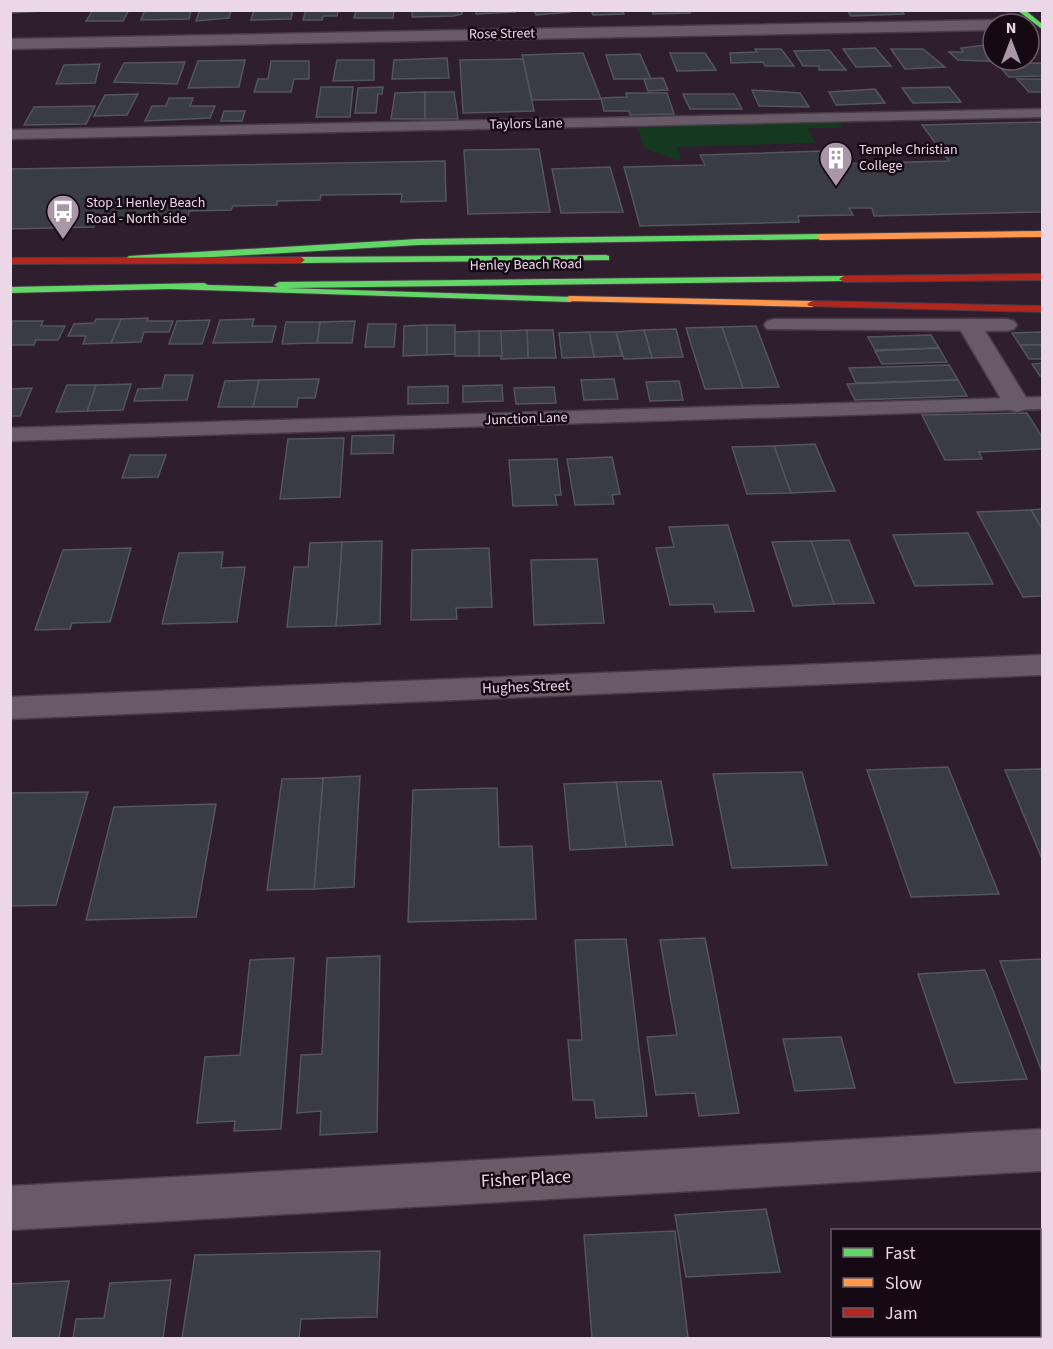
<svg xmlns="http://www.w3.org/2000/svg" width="1053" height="1349" font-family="'Source Sans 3',sans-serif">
	<rect width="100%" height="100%" fill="#2f1e2d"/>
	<polygon fill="#143920" points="838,121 843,128 808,128 815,143 677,147 682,162 644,148 637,125"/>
	<g fill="#393b45" stroke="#53565e" stroke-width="1.5">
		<polygon points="10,10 61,10 10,13"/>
		<polygon points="93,10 129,10 123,21 86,21"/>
		<polygon points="145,10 191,10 189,19 141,20"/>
		<polygon points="200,10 231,10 229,18 196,21"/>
		<polygon points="254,10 293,10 291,19 251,20"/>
		<polygon points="306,10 350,10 338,11 337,16 323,16 322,20 303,20"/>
		<polygon points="356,10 394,10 393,18 354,18"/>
		<polygon points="412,10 462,10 462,14 454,16 412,17"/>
		<polygon points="476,10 515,10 515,12 476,14"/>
		<polygon points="534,10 569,10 570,12 536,15"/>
		<polygon points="591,10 622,10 624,14 593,15"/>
		<polygon points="652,10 689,10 690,13 653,14"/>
		<polygon points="847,10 901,10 904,14 851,16"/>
		<polygon points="985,45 993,45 993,60 1008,60 1008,62 958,60 949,52 963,52 961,48"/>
		<polygon points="875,48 891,66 856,67 843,49"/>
		<polygon points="755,49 781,49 794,66 765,66 763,62 731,63 730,53 757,52"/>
		<polygon points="891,49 923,49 945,67 905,69"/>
		<polygon points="829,50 846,70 819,70 819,66 803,66 794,51"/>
		<polygon points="583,53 601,99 532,100 522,55"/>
		<polygon points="670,53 705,53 716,70 677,71"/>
		<polygon points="640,54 651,79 614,79 606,55"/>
		<polygon points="447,58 449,78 392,79 394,60"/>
		<polygon points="523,59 534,111 463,113 460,60"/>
		<polygon points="245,60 239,87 188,88 198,61"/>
		<polygon points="337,60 374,60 374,80 333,81"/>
		<polygon points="271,61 309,61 309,79 294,79 291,92 254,92 258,79 268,79"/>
		<polygon points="185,62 177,84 114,82 124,63"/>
		<polygon points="1042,63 1042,76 1009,77 997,64"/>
		<polygon points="100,64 95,83 56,84 64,65"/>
		<polygon points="663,78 668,90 648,91 644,79"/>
		<polygon points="1017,79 1042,79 1042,92 1029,92"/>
		<polygon points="321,87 353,87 350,117 316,117"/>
		<polygon points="383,87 382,94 378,94 376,113 355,113 358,88"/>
		<polygon points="949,87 961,102 913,103 902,88"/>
		<polygon points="875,89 885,103 836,105 829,92"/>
		<polygon points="752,90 800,93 809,107 759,106"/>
		<polygon points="425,92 425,119 391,119 395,93"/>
		<polygon points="425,92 454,92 458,119 425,119"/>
		<polygon points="626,93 667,93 674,114 630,115 629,111 604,111 601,98 627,97"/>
		<polygon points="138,94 127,115 94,116 105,95"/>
		<polygon points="683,94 734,94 742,109 690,109"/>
		<polygon points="169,98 193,98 190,106 215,106 210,118 145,121 152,106 166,106"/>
		<polygon points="95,106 86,124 24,125 34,107"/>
		<polygon points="224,111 245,111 242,121 221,121"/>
		<polygon points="1042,122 1042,212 874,216 872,208 849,208 853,215 798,216 799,222 640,226 624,167 705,165 700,155 824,151 831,164 949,161 922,125"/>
		<polygon points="539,149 550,212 468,214 464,150"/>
		<polygon points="445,161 446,201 401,202 402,194 321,195 320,200 277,201 277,205 233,206 231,210 189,211 188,216 143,217 141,221 95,222 94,227 10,229 11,169"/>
		<polygon points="610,167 623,212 561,213 552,169"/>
		<polygon points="148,318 147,321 173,321 169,332 144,332 141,342 111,343 121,319"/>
		<polygon points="96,319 121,319 111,343 83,344 86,336 68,336 74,324 94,323"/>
		<polygon points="254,319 252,326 276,326 272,342 213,343 220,320"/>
		<polygon points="210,320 202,344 169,344 177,321"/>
		<polygon points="12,321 43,321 41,326 65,326 58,340 36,340 34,345 10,345"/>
		<polygon points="355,321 352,343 317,343 320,322"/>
		<polygon points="286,322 320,322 317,343 282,344"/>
		<polygon points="368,324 396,324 394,347 365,347"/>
		<polygon points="427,325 427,355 403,356 404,326"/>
		<polygon points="427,325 455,325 456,354 427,355"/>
		<polygon points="756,326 779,387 743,388 722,327"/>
		<polygon points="722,327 743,388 705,389 686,328"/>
		<polygon points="676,329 683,357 652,358 644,330"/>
		<polygon points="527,330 553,330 556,358 528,358"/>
		<polygon points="527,330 528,358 501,359 501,331"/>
		<polygon points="644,330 652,358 624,359 616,332"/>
		<polygon points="479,331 501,331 502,356 479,356"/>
		<polygon points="479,331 479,356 455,356 455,332"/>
		<polygon points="589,332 616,332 622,356 594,357"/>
		<polygon points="589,332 594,357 562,358 559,333"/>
		<polygon points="1042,332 1042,345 1020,345 1012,333"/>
		<polygon points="931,335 939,348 875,350 868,337"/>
		<polygon points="1020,345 1042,345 1042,359 1029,359"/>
		<polygon points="939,348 947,362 882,364 875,351"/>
		<polygon points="1042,363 1042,376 1040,376 1032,364"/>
		<polygon points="949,365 958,380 856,383 849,368"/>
		<polygon points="165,375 193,375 187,400 134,401 138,389 162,388"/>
		<polygon points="319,379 315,398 298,398 297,407 253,407 259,380"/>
		<polygon points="614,379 618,399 584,400 581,380"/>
		<polygon points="259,380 253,407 218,407 225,381"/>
		<polygon points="958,380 967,396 855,400 847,384"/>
		<polygon points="679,381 683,400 650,401 646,382"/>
		<polygon points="131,384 123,410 87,411 96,385"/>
		<polygon points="67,385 96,385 87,411 56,412"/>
		<polygon points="502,385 503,401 463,402 463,386"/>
		<polygon points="448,386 448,403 408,404 408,387"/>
		<polygon points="554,387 556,403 516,404 514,388"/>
		<polygon points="32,388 20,416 10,416 10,389"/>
		<polygon points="1027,413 1042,437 1042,449 979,452 982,459 945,460 922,415"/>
		<polygon points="394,435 393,453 351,454 352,436"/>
		<polygon points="344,438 340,497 280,499 288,439"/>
		<polygon points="815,444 835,491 791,493 774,446"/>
		<polygon points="774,446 791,493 747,494 732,447"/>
		<polygon points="130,455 166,455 158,477 122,478"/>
		<polygon points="612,457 620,494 612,495 614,504 575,505 567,459"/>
		<polygon points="557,459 561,495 555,495 557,505 513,506 509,460"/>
		<polygon points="1042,509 1042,529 1031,510"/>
		<polygon points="1031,510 1042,529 1042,596 1023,597 977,512"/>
		<polygon points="728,525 754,611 715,612 713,604 670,605 656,548 674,547 669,527"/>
		<polygon points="968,533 993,584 915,586 893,535"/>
		<polygon points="849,540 874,603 834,604 811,541"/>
		<polygon points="382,541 380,624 336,626 342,542"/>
		<polygon points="811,541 834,604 793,606 772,542"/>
		<polygon points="342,542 336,626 287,627 294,567 308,567 310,543"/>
		<polygon points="131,548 110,622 72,623 70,629 35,630 63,550"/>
		<polygon points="489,548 492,607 456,608 457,619 411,620 412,550"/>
		<polygon points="223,552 221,568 245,567 237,622 162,624 179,553"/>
		<polygon points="597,559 604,623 534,625 531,560"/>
		<polygon points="948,767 999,894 911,897 867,770"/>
		<polygon points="1042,769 1042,859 1005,770"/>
		<polygon points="802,772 827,865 732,868 713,774"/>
		<polygon points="360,776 354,887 314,889 323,778"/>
		<polygon points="323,778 314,889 267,890 282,779"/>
		<polygon points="661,781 673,845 626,847 616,782"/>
		<polygon points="616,782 626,847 570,850 564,784"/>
		<polygon points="497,788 499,847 532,846 536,919 408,922 413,790"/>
		<polygon points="88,792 56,905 10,906 10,793"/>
		<polygon points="216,804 196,917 86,920 114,807"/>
		<polygon points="705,938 739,1113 699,1116 695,1093 656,1095 647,1037 677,1035 660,940"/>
		<polygon points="626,939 647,1116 596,1118 594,1100 573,1100 568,1040 582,1040 575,940"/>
		<polygon points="380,956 377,1132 320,1135 321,1111 297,1113 301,1055 322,1054 327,958"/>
		<polygon points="294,958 281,1129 234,1131 235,1121 197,1123 205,1057 240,1055 250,960"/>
		<polygon points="1042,959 1042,1072 1000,961"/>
		<polygon points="985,970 1027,1079 955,1083 918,974"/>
		<polygon points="841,1037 855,1088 795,1091 783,1039"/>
		<polygon points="766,1209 780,1272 686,1277 675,1215"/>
		<polygon points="675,1231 688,1338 592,1338 584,1235"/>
		<polygon points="380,1251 377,1317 301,1319 299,1338 182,1338 195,1255"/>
		<polygon points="171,1280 163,1338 73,1338 76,1319 104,1318 110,1283"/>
		<polygon points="69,1281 59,1338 10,1338 10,1284"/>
	</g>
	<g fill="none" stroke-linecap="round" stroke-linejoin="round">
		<defs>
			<g id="lane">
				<polygon points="1042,109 1042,117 10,139 10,130"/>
				<polygon points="774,319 1007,319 1014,321 1017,325 1014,329 1007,331 767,329 764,325 767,321"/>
				<polygon points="1042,397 1042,409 10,441 10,428"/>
			</g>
			<g id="street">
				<polygon points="993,20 1000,24 993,24 993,30 10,49 10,39"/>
				<polygon points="970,319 978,321 982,326 1030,404 1026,409 1017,412 1008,409 1004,404 958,326 962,321"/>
				<polygon points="1042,655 1042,675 10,719 10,697"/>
				<polygon points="1042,1129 1042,1171 10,1230 10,1186"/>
			</g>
			<g id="fast">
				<polygon points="1017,10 1025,10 1042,24 1042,29"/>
				<polygon points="820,234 824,237 823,239 418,245 129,262 125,259 129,256 418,239"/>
				<polygon points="606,255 609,256 609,260 301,263 297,260 301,257"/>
				<polygon points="844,276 849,279 847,281 285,288 573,297 573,301 570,302 169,289 10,293 10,287 204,283 208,285 278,287 274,285 279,282"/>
			</g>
			<g id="slow">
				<polygon points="1042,231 1042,237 820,240 816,237 820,234"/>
				<polygon points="570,296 812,301 817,304 812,307 567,301 567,297"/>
			</g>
			<g id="jam">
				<polygon points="10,258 301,257 305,260 301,263 10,264"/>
				<polygon points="1042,274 1042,280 844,282 839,279 844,276"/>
				<polygon points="812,301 1042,306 1042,312 809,306 807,304"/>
			</g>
		</defs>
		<use href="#lane" stroke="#493b47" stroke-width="3"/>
		<use href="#street" stroke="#493b47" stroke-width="3"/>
		<use href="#fast" stroke="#493b47" stroke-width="2"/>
		<use href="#slow" stroke="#493b47" stroke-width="2"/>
		<use href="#jam" stroke="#493b47" stroke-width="2"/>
		<use href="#lane" fill="#685a67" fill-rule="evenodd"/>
		<use href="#street" fill="#685a67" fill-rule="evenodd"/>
		<use href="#fast" fill="#63d668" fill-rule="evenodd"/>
		<use href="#slow" fill="#ff974d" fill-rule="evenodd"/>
		<use href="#jam" fill="#b3261e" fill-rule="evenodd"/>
	</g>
	<defs>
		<symbol id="building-pin" viewBox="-11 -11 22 30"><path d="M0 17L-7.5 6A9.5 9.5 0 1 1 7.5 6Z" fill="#a996a7" stroke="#150914"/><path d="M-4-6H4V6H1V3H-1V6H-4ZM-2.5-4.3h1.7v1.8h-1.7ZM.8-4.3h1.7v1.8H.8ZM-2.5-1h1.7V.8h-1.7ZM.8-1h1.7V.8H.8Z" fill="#fff"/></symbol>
		<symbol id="bus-pin" viewBox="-11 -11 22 30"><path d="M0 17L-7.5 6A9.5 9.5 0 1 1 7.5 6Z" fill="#a996a7" stroke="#150914"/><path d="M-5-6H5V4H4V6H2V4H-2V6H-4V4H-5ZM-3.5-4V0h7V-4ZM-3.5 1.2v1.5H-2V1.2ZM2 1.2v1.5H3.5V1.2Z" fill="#fff"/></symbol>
	</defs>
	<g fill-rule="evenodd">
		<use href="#building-pin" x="817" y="139" width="38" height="52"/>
		<use href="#bus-pin" x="44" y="192" width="38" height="52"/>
	</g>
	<g text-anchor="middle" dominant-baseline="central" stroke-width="5" stroke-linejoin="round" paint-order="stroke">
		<g font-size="14" fill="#ebd7e8" stroke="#150914">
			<text transform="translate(502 34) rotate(-1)">Rose Street</text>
			<text transform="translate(526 124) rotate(-1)">Taylors Lane</text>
			<text transform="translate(526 265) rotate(-1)">Henley Beach Road</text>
			<text transform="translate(526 419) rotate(-2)">Junction Lane</text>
		</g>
		<g font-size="14" fill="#ebd7e8" stroke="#150914" text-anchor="start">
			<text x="859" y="150">Temple Christian<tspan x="859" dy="16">College</tspan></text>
			<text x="86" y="203">Stop 1 Henley Beach<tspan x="86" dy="16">Road - North side</tspan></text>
		</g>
		<g font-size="15" fill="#ebd7e8" stroke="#150914">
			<text transform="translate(526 687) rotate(-2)">Hughes Street</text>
		</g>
		<g font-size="18" fill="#ebd7e8" stroke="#150914">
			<text transform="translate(526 1179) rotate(-3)">Fisher Place</text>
		</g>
	</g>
	<rect width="1053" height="1349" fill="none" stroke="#ebd7e8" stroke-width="24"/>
	<rect x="831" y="1229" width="210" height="108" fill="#150914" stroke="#6b5b69" stroke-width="1.5"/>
	<rect x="843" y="1248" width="30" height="9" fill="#63d668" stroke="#6b5b69" stroke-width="1.5"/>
	<text x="885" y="1259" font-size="18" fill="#ebd7e8">Fast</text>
	<rect x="843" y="1278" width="30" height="9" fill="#ff974d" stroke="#6b5b69" stroke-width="1.5"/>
	<text x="885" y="1289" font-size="18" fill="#ebd7e8">Slow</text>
	<rect x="843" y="1308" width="30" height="9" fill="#b3261e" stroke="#6b5b69" stroke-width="1.5"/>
	<text x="885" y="1319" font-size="18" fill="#ebd7e8">Jam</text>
	<g transform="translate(1011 42)"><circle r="28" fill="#150914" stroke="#6b5b69" stroke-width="1.5"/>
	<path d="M0-4.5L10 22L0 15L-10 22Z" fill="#a996a7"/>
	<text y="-9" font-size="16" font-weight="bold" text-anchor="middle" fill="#ebd7e8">N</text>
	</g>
</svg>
